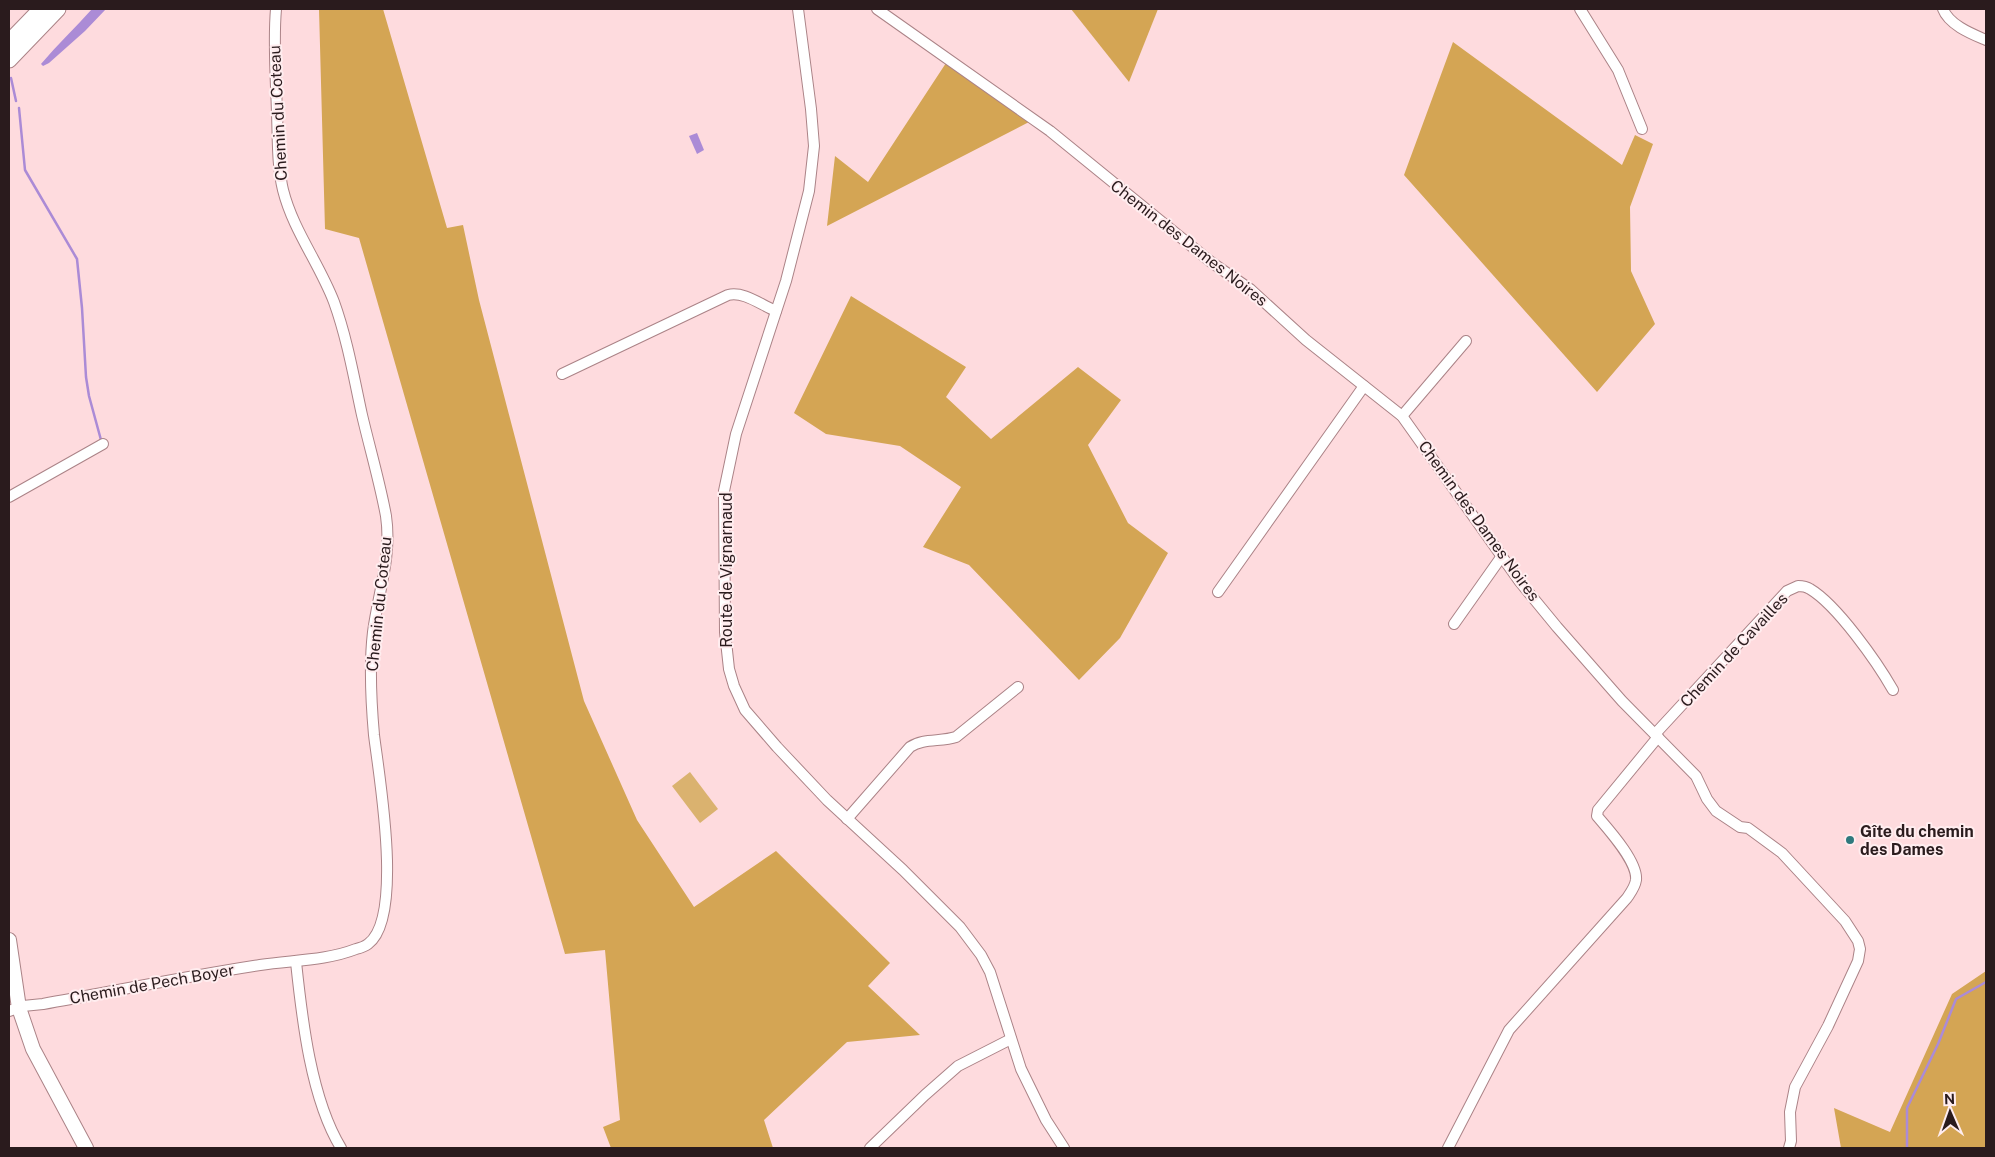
<svg xmlns="http://www.w3.org/2000/svg" width="1995" height="1157" font-family="'Public Sans',sans-serif">
	<rect width="100%" height="100%" fill="#fedbde"/>
	<polygon fill="#dab26f" points="690,772 718,809 700,823 672,786"/>
	<g fill="#d4a554">
		<polygon points="319,9 383,9 447,228 463,225 479,300 584,701 637,820 694,907 776,851 890,963 868,986 920,1035 847,1042 764,1120 773,1148 611,1148 603,1127 620,1120 605,950 565,954 359,238 325,229"/>
		<polygon points="1071,9 1158,9 1129,82"/>
		<polygon points="1453,42 1622,165 1635,135 1653,144 1630,207 1631,271 1655,324 1597,392 1404,175"/>
		<polygon points="946,63 1029,122 827,226 835,156 868,182"/>
		<polygon points="851,296 966,367 946,397 991,439 1078,367 1121,400 1088,445 1128,523 1168,553 1120,638 1079,680 969,565 923,547 961,487 900,446 826,434 794,413"/>
		<polygon points="1986,971 1986,1148 1841,1148 1834,1108 1890,1132 1952,994"/>
	</g>
	<g fill="#ab8bd6">
		<path d="M92,9H106L85,31L49,63L43,66L41,64C57,45 75,28 92,9Z"/>
		<polygon points="697,133 704,150 697,154 689,136"/>
	</g>
	<g fill="none" stroke-linecap="round" stroke-linejoin="round">
		<g stroke="#ab8bd6" stroke-width="2.5">
			<polyline points="11,78 16,101"/>
			<polyline points="19,108 25,170 77,259 82,308 86,377 89,396 101,440"/>
			<polyline points="1907,1148 1907,1108 1938,1044 1956,999 1986,982"/>
		</g>
		<defs>
			<g id="minor">
				<polyline points="798,9 811,109 814,146 809,191 786,281 736,434 724,491 725,632 729,669 734,686 745,710 777,747 827,800 903,870 960,927 981,955 990,972 1021,1069 1046,1120 1064,1148"/>
				<polyline points="877,9 1050,131 1211,262 1250,289 1306,340 1402,416 1520,582 1557,627 1622,701 1696,776 1707,799 1716,811 1740,827 1748,828 1782,853 1845,921 1858,941 1860,949 1858,961 1828,1026 1795,1087 1790,1112 1791,1141 1789,1148"/>
				<polyline points="1580,9 1618,70 1642,129"/>
				<path d="M1943,9C1949,25 1972,34 1986,40"/>
				<path d="M562,374L728,295C744,291 761,305 776,311"/>
				<polyline points="1402,416 1466,341"/>
				<polyline points="9,497 103,444"/>
				<polyline points="1218,592 1364,386"/>
				<polyline points="1454,624 1502,556"/>
				<path d="M1655,734L1787,591L1798,586C1802,586 1807,587 1810,589C1837,605 1877,662 1893,690"/>
				<path d="M847,819L910,747C923,738 941,742 956,737L1018,687"/>
				<path d="M296,962C302,1019 311,1099 341,1148"/>
				<path d="M9,1011L23,1006L43,1004C115,991 188,976 260,965C292,960 325,961 356,949C360,948 364,947 368,944C404,918 379,776 374,735C371,701 369,666 373,632C378,593 392,557 386,516C380,483 370,449 362,415C354,378 347,338 334,302C319,263 293,230 283,190C277,165 278,138 277,113C276,78 273,43 276,9"/>
				<polyline points="870,1148 925,1095 958,1066 1011,1039"/>
				<path d="M1448,1148L1509,1030L1627,898C1631,892 1635,887 1636,880C1638,862 1609,830 1597,816L1598,810L1658,737"/>
			</g>
			<polyline id="major" points="9,940 19,1008 33,1049 86,1148"/>
			<g id="highway">
				<polyline points="9,42 41,9"/>
				<polyline points="9,60 58,9"/>
			</g>
		</defs>
		<use href="#minor" stroke="#ab8387" stroke-width="12"/>
		<use href="#major" stroke="#ab8387" stroke-width="16"/>
		<use href="#highway" stroke="#ab8387" stroke-width="17"/>
		<use href="#minor" stroke="#fff" stroke-width="10"/>
		<use href="#major" stroke="#fff" stroke-width="14"/>
		<use href="#highway" stroke="#fff" stroke-width="15"/>
	</g>
	<circle fill="#2f797d" stroke="#ffedef" stroke-width="2" cx="1850" cy="840" r="5"/>
	<g text-anchor="middle" dominant-baseline="central" stroke-width="4" stroke-linejoin="round" paint-order="stroke">
		<g font-size="16" fill="#2a1b1d" stroke="#ffedef">
			<text transform="translate(278 113) rotate(-93)">Chemin du Coteau</text>
			<text transform="translate(1189 243) rotate(38)">Chemin des Dames Noires</text>
			<text transform="translate(1479 521) rotate(54)">Chemin des Dames Noires</text>
			<text transform="translate(726 570) rotate(-90)">Route de Vignarnaud</text>
			<text transform="translate(379 604) rotate(-84)">Chemin du Coteau</text>
			<text transform="translate(1734 650) rotate(-47)">Chemin de Cavailles</text>
			<text transform="translate(152 984) rotate(-10)">Chemin de Pech Boyer</text>
		</g>
		<g font-size="16" font-weight="bold" fill="#2a1b1d" stroke="#ffedef" text-anchor="start">
			<text x="1860" y="831">Gîte du chemin<tspan x="1860" dy="18">des Dames</tspan></text>
		</g>
	</g>
	<rect width="1995" height="1157" fill="none" stroke="#2a1b1d" stroke-width="20"/>
	<g transform="translate(1950 1112) rotate(358)" stroke="#ffedef" stroke-width="4" paint-order="stroke">
	<path d="M0-4L9 19L0 12L-9 19Z" fill="#2a1b1d"/>
	<text y="-8" font-size="14" font-weight="bold" text-anchor="middle" fill="#2a1b1d">N</text>
	</g>
</svg>
